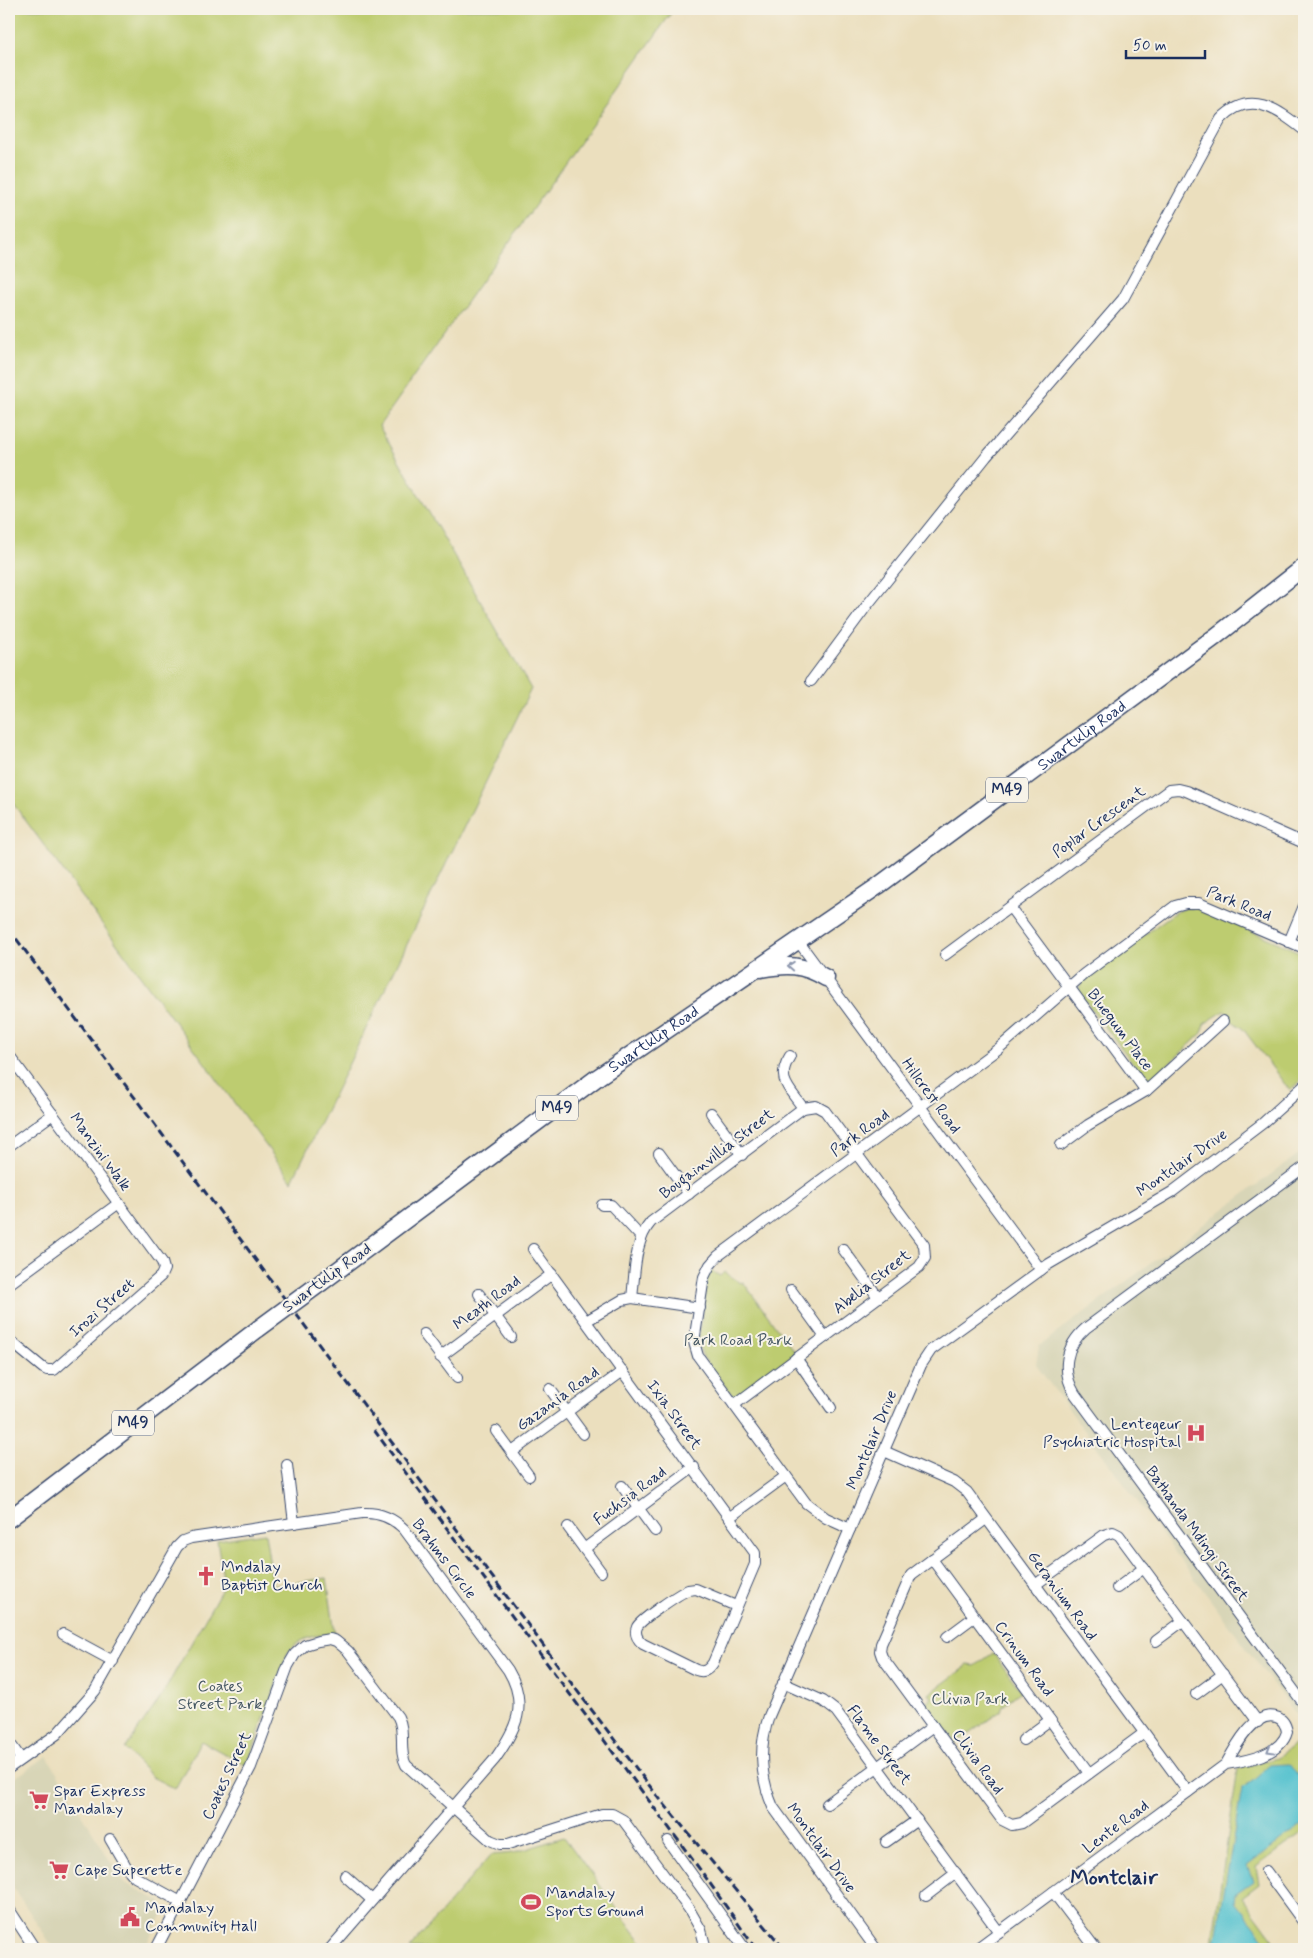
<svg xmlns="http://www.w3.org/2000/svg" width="1313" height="1958" font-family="Mynerve,sans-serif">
	<rect width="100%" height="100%" fill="#f7f3e8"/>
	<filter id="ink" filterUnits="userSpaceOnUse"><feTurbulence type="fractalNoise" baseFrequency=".02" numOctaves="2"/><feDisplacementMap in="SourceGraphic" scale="10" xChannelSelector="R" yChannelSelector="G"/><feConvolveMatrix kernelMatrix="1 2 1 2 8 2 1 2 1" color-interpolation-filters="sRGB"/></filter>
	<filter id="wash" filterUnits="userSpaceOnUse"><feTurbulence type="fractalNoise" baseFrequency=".0096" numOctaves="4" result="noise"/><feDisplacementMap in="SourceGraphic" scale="20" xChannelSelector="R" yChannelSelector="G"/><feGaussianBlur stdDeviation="1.12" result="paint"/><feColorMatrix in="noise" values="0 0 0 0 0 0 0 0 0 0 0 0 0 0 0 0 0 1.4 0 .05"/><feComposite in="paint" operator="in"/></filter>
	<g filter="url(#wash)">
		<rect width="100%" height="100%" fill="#ebdfbe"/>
		<g fill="#d8d5b7">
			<polygon points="1304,1150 1304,1726 1036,1365 1039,1346"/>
			<polygon points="47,1756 123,1882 160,1901 164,1912 144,1949 54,1949 9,1881 9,1782"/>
		</g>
		<g fill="#bdcc6f" stroke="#6c7e66">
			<polygon points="9,9 674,9 379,426 531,689 292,1181 9,798"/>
			<polygon points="1186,908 1201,909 1304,954 1304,1078 1290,1091 1243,1029 1232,1021 1228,1014 1224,1011 1204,1024 1202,1033 1153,1079 1145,1079 1080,994 1079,988 1082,981 1174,913"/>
			<polygon points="710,1270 720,1276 724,1272 741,1283 743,1282 796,1354 739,1396 732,1395 703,1357 698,1343 707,1278"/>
			<path d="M265,1533L273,1586L327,1578L335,1634C316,1634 298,1638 287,1654L247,1766L201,1741L175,1789L152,1777L125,1749L161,1697L224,1585L217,1540Z"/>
			<polygon points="993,1653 1021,1691 1003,1705 1001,1711 956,1743 926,1703 932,1698 929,1694 968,1665 975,1666"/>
			<polygon points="1304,1738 1304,1832 1256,1867 1259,1884 1242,1897 1279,1947 1277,1949 1211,1949 1238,1769 1277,1758"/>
			<polygon points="564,1837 647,1949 409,1949 491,1855 514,1853"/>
		</g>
		<polygon fill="#56c2cf" stroke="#387896" points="1289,1764 1300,1779 1304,1777 1304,1823 1247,1866 1253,1881 1236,1893 1235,1901 1270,1945 1267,1949 1214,1949 1242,1789 1270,1765"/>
	</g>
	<g filter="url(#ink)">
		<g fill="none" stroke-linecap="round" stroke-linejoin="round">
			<defs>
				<g id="street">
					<path d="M811,681L868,604L986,457L1123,299L1221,119C1250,89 1277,109 1304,130"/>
					<polyline points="798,941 1041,1270"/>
					<polyline points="1289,942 1304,906"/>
					<polyline points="945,955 1010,907"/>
					<polyline points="9,1055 162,1262 164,1269 161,1276 54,1370 47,1370 43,1368 9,1340"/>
					<path d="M790,1056C775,1079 790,1089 803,1108"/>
					<polyline points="1146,1091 1010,907 1169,790 1178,789 1186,791 1304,843"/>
					<polyline points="711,1113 742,1155"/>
					<polyline points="1061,1145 1088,1125 1146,1091 1223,1021"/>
					<polyline points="9,1146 53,1114"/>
					<polyline points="659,1153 689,1194"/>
					<path d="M1304,1167L1086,1328C1065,1346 1061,1371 1075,1394L1304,1704"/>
					<polyline points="602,1205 611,1205 641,1237"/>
					<path d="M533,1249L755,1553V1564L713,1663C708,1670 704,1673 696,1670L643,1644C638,1640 634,1634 637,1627C640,1620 680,1593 688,1590L696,1589L736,1606"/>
					<polyline points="843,1249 878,1297"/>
					<polyline points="9,1284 119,1203"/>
					<polyline points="791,1290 825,1337"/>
					<polyline points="479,1294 511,1337"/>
					<path d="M632,1298C635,1274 634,1241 651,1222L803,1108L816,1106L825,1111L924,1245L925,1258L919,1267L734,1405"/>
					<polyline points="586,1321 622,1300 632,1298 700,1308"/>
					<polyline points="424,1334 457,1378"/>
					<polyline points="440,1357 552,1274"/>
					<polyline points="796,1358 831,1408"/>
					<polyline points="550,1389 583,1434"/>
					<polyline points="496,1431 529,1476"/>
					<polyline points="884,1451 954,1482 967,1492 1188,1792"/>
					<polyline points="512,1452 623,1371"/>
					<polyline points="287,1465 294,1523"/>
					<polyline points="622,1486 655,1531"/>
					<polyline points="730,1517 786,1476"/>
					<polyline points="986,1519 911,1575 881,1644 880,1651 882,1657 1002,1820 1012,1825 1022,1823 1144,1733"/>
					<polyline points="568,1527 601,1572"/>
					<polyline points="850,1529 826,1518 806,1503 698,1356 694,1342 704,1277 710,1265 718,1256 998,1049 1084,974 1175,906 1186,903 1199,903 1304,948"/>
					<polyline points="584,1549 694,1467"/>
					<polyline points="932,1559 1089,1773"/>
					<polyline points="1035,1585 1104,1535 1113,1532 1119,1535 1258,1722"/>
					<polyline points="1117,1588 1144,1568"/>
					<polyline points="63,1634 113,1661"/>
					<polyline points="947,1637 974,1617"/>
					<polyline points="1156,1641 1183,1621"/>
					<polyline points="783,1683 823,1701 836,1711 999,1932"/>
					<polyline points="1196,1694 1223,1674"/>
					<polyline points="1023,1740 1050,1720"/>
					<polyline points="9,1742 21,1759"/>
					<path d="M9,1768L57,1734L95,1691L177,1547L183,1541L191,1538L362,1513C379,1512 392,1517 404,1529L508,1670C529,1705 516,1729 495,1759L330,1949"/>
					<polyline points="827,1804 933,1726"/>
					<polyline points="110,1839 127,1868 135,1877 181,1902"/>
					<polyline points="668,1841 745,1949"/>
					<polyline points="886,1842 917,1820"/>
					<polyline points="1266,1871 1304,1923"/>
					<polyline points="345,1876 372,1900"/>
					<polyline points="1053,1892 1096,1949"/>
					<polyline points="926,1896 956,1873"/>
					<polyline points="9,1909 35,1949"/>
					<path d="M156,1949L251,1767L288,1666L295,1654L305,1645L318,1641L330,1639L336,1641L348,1651L398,1717C406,1732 398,1750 406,1765L490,1840L500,1844H508L602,1814H612L623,1820L689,1909L701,1930L706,1949"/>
					<path d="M876,1949L773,1807C760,1777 758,1748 769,1716L921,1365L931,1350L1049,1264L1172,1192L1263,1123L1304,1086"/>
					<path d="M976,1949L1226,1764C1234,1749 1254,1710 1276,1717C1283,1719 1286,1725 1287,1732C1281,1755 1245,1761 1226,1764"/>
				</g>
				<g id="primary">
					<path d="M761,969C788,964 802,964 826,978"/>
					<path id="s1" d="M322,1282L598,1077L878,886L1215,637L1304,567"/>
					<polyline points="9,1519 258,1329"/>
				</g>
			</defs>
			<use href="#street" stroke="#3a496c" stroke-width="12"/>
			<use href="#primary" stroke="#3a496c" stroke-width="19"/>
			<use href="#street" stroke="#fff" stroke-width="10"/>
			<use href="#primary" stroke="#fff" stroke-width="16"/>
			<g stroke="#1b2f5e" stroke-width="3" stroke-dasharray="8 4" stroke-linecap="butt">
				<polyline points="9,929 575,1688 655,1793 784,1949"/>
				<polyline points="374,1430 704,1875 756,1949"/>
			</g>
			<defs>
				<polyline id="primary-bridge" points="258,1329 322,1282"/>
			</defs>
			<use href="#primary-bridge" stroke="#3a496c" stroke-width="19" stroke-linecap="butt"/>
			<use href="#primary-bridge" stroke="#fff" stroke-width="16"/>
		</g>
		<defs><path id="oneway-chevron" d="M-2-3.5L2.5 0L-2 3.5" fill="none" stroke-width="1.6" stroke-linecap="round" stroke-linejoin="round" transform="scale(1.25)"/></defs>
		<g stroke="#8d97ae">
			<use href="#oneway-chevron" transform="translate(791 966) rotate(-176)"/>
			<use href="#oneway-chevron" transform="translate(1270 1750) rotate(149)"/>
		</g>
	</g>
	<defs>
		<symbol id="hospital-bare" viewBox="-9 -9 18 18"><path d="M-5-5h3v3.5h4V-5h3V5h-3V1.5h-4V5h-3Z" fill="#d1495b" stroke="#f7f3e8" stroke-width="2.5" paint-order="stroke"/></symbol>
		<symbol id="church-bare" viewBox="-9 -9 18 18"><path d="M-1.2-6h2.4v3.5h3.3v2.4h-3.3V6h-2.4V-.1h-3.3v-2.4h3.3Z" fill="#d1495b" stroke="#f7f3e8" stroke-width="2.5" paint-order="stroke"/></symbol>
		<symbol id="supermarket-bare" viewBox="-9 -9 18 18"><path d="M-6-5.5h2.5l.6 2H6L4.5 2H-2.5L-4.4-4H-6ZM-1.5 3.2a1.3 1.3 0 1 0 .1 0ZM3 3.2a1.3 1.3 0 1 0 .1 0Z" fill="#d1495b" stroke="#f7f3e8" stroke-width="2.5" paint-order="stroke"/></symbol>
		<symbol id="stadium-bare" viewBox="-9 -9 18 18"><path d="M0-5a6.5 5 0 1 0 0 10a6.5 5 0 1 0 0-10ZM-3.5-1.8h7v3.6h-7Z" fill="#d1495b" stroke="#f7f3e8" stroke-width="2.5" paint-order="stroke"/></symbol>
		<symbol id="civic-bare" viewBox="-9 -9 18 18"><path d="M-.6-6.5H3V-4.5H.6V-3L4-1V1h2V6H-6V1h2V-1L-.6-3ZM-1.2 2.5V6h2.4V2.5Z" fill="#d1495b" stroke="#f7f3e8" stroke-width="2.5" paint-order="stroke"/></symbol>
	</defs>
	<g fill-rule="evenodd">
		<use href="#hospital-bare" x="1182" y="1419" width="28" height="28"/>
		<use href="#church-bare" x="192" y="1562" width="28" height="28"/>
		<use href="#supermarket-bare" x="25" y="1786" width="28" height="28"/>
		<use href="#supermarket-bare" x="45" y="1856" width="28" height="28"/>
		<use href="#stadium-bare" x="517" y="1888" width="28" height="28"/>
		<use href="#civic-bare" x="116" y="1903" width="28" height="28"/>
	</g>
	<g text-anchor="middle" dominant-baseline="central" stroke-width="4" stroke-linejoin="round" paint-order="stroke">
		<g fill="#f7f3e8" stroke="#5d6a87" stroke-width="1">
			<rect x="986" y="777.5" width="42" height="25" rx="4"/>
			<rect x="536" y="1095.5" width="42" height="25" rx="4"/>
			<rect x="112" y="1410.5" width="42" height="25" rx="4"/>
		</g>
		<g font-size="15" font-weight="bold" fill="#1b2f5e">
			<text x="1007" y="790">M49</text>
			<text x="557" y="1108">M49</text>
			<text x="133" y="1423">M49</text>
		</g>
		<g font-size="16" fill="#1b2f5e" stroke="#f7f3e8">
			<text stroke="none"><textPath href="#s1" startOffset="936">Swartklip Road</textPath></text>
			<text transform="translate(1099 822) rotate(-36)">Poplar Crescent</text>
			<text transform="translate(1239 904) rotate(22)">Park Road</text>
			<text transform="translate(1120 1030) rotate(53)">Bluegum Place</text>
			<text stroke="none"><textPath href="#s1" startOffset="411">Swartklip Road</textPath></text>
			<text transform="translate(931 1096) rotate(54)">Hillcrest Road</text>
			<text transform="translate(860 1133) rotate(-36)">Park Road</text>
			<text transform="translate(100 1152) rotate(54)">Manzini Walk</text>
			<text transform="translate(717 1154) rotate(-37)">Bougainvillia Street</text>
			<text transform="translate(1182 1163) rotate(-35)">Montclair Drive</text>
			<text transform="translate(327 1278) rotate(-36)">Swartklip Road</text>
			<text transform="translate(872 1282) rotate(-38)">Abelia Street</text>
			<text transform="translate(487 1303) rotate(-37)">Meath Road</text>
			<text transform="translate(102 1308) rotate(-41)">Irozi Street</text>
			<text transform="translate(558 1399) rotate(-36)">Gazania Road</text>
			<text transform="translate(674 1415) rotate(54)">Ixia Street</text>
			<text transform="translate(872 1440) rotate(-67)">Montclair Drive</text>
			<text transform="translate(630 1496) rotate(-37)">Fuchsia Road</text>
			<text transform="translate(1197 1534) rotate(54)">Bathanda Mdingi Street</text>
			<text transform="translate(444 1559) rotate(53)">Brahms Circle</text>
			<text transform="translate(1062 1596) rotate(54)">Geranium Road</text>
			<text transform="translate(1024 1659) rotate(54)">Crinum Road</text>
			<text transform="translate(879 1745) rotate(53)">Flame Street</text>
			<text transform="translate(978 1762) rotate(54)">Clivia Road</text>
			<text transform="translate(227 1776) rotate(-65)">Coates Street</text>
			<text transform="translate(1116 1827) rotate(-37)">Lente Road</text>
			<text transform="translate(821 1848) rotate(54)">Montclair Drive</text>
		</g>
		<g font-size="16" fill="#445662" stroke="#f7f3e8">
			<text x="738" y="1340">Park Road Park</text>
			<text x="220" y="1686">Coates<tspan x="220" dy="18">Street Park</tspan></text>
			<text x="970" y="1699">Clivia Park</text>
		</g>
		<g font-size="16" fill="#1b2f5e" stroke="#f7f3e8" text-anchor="start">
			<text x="1181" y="1424" text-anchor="end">Lentegeur<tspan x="1181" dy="18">Psychiatric Hospital</tspan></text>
			<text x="221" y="1567">Mndalay<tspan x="221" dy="18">Baptist Church</tspan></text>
			<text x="54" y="1791">Spar Express<tspan x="54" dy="18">Mandalay</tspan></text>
			<text x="74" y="1870">Cape Superette</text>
			<text x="546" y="1893">Mandalay<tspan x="546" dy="18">Sports Ground</tspan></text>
			<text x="145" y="1908">Mandalay<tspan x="145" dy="18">Community Hall</tspan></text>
		</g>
		<g font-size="21" font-weight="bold" fill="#1b2f5e" stroke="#f7f3e8">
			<text x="1114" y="1878">Montclair</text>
		</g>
	</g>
	<rect width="1313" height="1958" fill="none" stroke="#f7f3e8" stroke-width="30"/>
	<path d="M1126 50v8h79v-8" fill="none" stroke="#1b2f5e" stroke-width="2.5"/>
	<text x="1133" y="50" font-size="15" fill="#1b2f5e" stroke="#f7f3e8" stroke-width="4" paint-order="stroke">50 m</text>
</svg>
